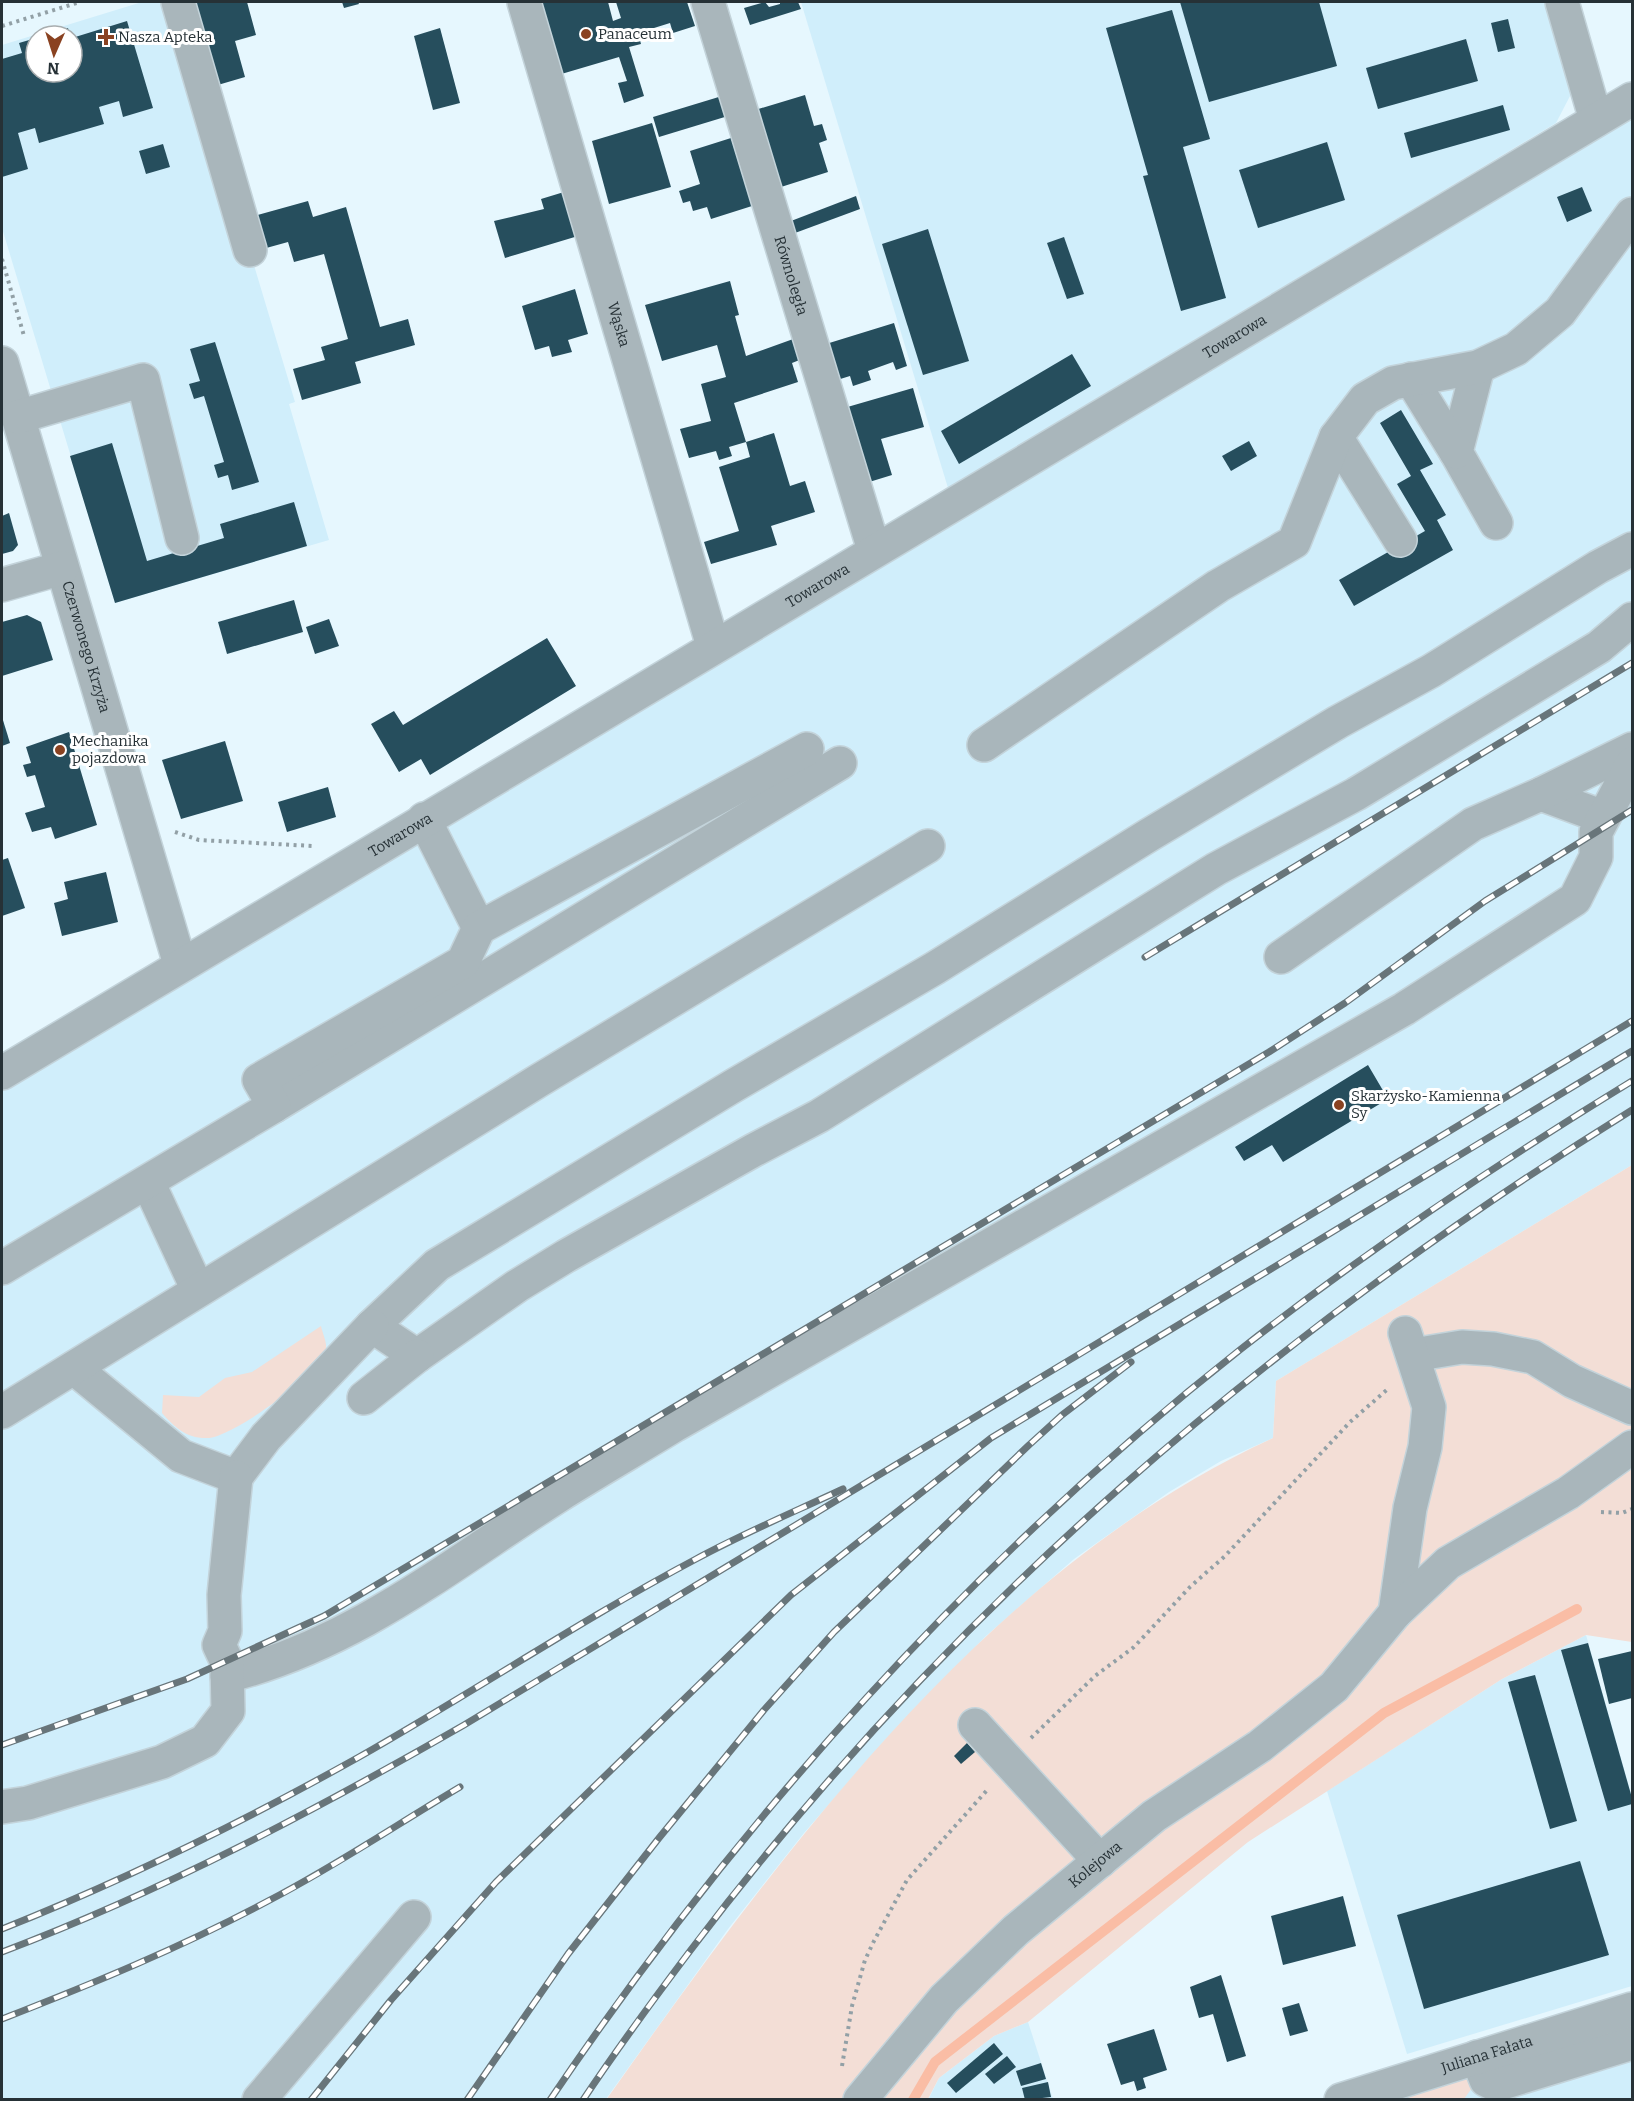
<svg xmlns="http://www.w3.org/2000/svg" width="1634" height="2101" font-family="Bitter,serif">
	<rect width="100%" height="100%" fill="#e6f7fe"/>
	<g fill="#d0eefb" fill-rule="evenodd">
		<path d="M142,2H175L295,402L289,404L329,540L115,603L2,228V45ZM36,36H72V72H36Z"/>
		<polygon points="801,2 1545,2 1569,77 1570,96 1556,123 948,488"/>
		<polygon points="1632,103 1632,1165 1276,1381 1273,1438 1221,1461 1169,1492 1074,1559 986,1636 885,1740 804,1833 728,1929 606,2099 2,2100 2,1078"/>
		<polygon points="1586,1635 1632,1797 1632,1986 1407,2054 1327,1791 1502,1679"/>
		<polygon points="1632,2019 1632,2099 1391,2100"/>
		<polygon points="1028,2022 1053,2099 928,2100 939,2078 994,2036"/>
	</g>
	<g fill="#f3ded6">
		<path d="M1632,1165V1642L1586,1635L1502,1679L1248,1842L1028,2022L994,2036L939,2078L928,2099L606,2100C782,1851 989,1568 1273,1438L1276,1381Z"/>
		<path d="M321,1326C322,1332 327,1342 326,1348C322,1373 233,1437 208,1438C187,1439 174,1427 162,1413L163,1395L199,1397L225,1378L252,1372Z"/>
		<polygon points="1468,2074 1472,2088 1464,2099 1383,2100"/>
	</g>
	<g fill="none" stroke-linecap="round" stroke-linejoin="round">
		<polyline stroke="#fabda5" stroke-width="10" points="913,2100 935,2062 1384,1713 1577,1609"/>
	</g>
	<g fill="#264e5d">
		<polygon points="194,2 247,2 256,35 235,41 245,77 211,87"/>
		<polygon points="342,2 358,2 359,4 344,8"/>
		<polygon points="536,2 608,2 613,21 621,18 616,2 687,2 695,26 673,33 670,23 638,33 641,44 629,47 644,96 624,103 618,83 627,81 619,57 558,75"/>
		<polygon points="765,2 769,7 780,4 780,2 798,2 801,9 750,25 744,8"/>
		<polygon points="1180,2 1319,2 1337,66 1209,102"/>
		<polygon points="1172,10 1210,139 1183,147 1226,298 1181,311 1143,176 1148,175 1106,28"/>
		<polygon points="1508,19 1515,48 1498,52 1491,23"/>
		<polygon points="127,21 153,108 123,117 119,101 99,107 104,124 39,143 35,128 18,133 28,169 2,177 2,59 22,53 19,43 36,38 36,72 72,72 72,38"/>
		<polygon points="68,28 70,36 44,36 44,35"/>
		<polygon points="440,28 460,103 433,110 414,36"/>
		<polygon points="1466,39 1478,81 1378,109 1366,68"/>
		<polygon points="805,95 814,126 822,124 827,140 819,143 828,172 781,187 755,110"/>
		<polygon points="722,96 728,116 659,137 653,117"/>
		<polygon points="1503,105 1510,130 1411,158 1404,133"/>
		<polygon points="652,123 671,187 609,204 592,141"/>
		<polygon points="731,138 752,206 711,219 707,207 693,211 690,201 683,203 679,191 700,184 690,151"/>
		<polygon points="1327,142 1345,200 1258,228 1239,170"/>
		<polygon points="163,144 170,167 146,174 139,151"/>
		<polygon points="1582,187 1592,211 1567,222 1557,197"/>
		<polygon points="564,192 578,236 505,258 494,221 544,209 541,199"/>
		<polygon points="856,196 860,209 795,233 791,221"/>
		<polygon points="308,201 313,217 346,207 380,327 408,319 415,345 355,362 361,383 302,400 293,369 325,360 321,347 348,339 324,254 294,262 288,242 259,250 250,217"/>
		<polygon points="928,229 969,361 923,375 882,244"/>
		<polygon points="1064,237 1084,294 1067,299 1047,243"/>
		<polygon points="730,281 739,315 735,316 746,356 796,338 802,359 792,363 798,382 734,403 746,442 729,447 732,456 719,460 716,451 689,458 680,429 711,421 701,384 726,377 717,345 662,361 645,305"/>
		<polygon points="575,289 588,334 568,340 572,352 552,357 549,346 535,350 522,306"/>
		<polygon points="894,323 907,366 896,370 893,362 868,371 871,380 853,386 850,376 837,380 826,344"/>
		<polygon points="215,342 259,482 232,490 228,475 218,478 214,465 224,462 204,396 194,399 189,384 200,381 190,349"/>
		<polygon points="1072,354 1091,386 959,464 941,431"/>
		<polygon points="913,388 924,427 881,439 892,475 866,483 844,408"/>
		<polygon points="1401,410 1433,464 1420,470 1446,515 1437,520 1453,550 1354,606 1339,580 1425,531 1397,484 1411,476 1380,423"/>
		<polygon points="774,433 790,486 805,481 815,512 771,526 777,545 711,564 704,542 739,531 719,467 750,457 746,442"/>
		<polygon points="1249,441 1257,456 1231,471 1222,456"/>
		<polygon points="112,443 147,561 224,538 220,524 294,502 307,546 115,603 70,456"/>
		<polygon points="9,513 18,545 13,551 2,554 2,516"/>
		<polygon points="294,600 303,632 227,654 218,622"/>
		<polygon points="27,615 41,622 53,660 2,676 2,622"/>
		<polygon points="329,619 339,646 315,654 306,627"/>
		<polygon points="547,638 576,686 430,775 421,759 399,772 371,724 394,711 403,725"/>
		<polygon points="2,717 10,743 2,746"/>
		<polygon points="69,732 97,825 55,839 51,827 32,832 25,813 45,807 35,775 27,777 23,765 31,763 26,747"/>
		<polygon points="225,741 243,801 181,819 162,760"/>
		<polygon points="328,787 336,817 287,832 278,802"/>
		<polygon points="8,858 25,908 2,916 2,860"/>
		<polygon points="106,872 118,922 62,936 54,903 68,899 64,882"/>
		<polygon points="1368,1065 1388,1099 1283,1162 1272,1145 1244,1161 1235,1147"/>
		<polygon points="1588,1643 1632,1798 1632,1804 1608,1811 1561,1650"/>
		<polygon points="1632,1651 1632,1698 1609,1704 1598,1659"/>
		<polygon points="1535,1675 1577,1821 1550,1829 1508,1682"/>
		<polygon points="967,1743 975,1752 961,1764 954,1756"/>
		<polygon points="1580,1861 1609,1955 1424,2009 1397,1915"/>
		<polygon points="1343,1896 1356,1946 1283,1965 1271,1916"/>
		<polygon points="1221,1975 1246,2056 1227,2062 1213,2014 1199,2018 1190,1987"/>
		<polygon points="1299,2003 1308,2031 1290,2036 1282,2008"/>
		<polygon points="1154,2029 1167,2070 1143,2078 1146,2088 1137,2091 1134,2081 1121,2085 1107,2044"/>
		<polygon points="994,2043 1003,2054 956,2093 947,2083"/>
		<polygon points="1007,2056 1016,2067 994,2084 985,2074"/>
		<polygon points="1041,2063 1046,2079 1021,2086 1016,2071"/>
		<polygon points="1048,2082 1051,2097 1025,2100 1022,2088"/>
	</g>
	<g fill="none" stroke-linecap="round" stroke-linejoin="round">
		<defs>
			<g id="minor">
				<polyline points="178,2 250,250"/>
				<path id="s1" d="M524,2L713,646"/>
				<path id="s2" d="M708,2L874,550"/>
				<polyline points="1562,2 1596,120"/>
				<path id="s3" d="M2,363L180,964"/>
				<polyline points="1478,367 1456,452 1496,523"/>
				<polyline points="1411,379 1456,452"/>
				<polyline points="18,417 143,380 182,538"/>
				<polyline points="1336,437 1400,540"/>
				<polyline points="1632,549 1598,567 1431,671 1338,722 1149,835 935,968 733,1086 437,1265 372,1326 417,1356 517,1286 566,1256 754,1150 819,1116 1216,869 1356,794 1599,647 1632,619"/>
				<polyline points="2,585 62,568"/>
				<polyline points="984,745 1218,586 1294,542 1336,437 1365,399 1393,383 1478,367 1516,349 1560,312 1632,214"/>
				<polyline points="1541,794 1603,817"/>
				<polyline points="424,819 479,928"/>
				<polyline points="1281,957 1473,824 1541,794 1632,749"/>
				<path id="s4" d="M2,1073L1632,99"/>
				<polyline points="274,1106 840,763"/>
				<polyline points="148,1182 198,1290"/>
				<polyline points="2,1268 274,1106 259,1080 463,962 479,928 807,749"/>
				<polyline points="1413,1355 1462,1347 1493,1349 1533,1357 1572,1381 1632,1408"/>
				<polyline points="74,1368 181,1456 236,1477 266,1437 372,1326"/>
				<polyline points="364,1398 417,1356"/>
				<polyline points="2,1412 538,1081 928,846"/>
				<polyline points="1395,1613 1410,1508 1425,1447 1429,1407 1405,1333"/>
				<path d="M227,1676C355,1644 450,1565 558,1496C596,1472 636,1449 675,1425L1404,1009L1575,899L1596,857V832L1632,764"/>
				<polyline points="975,1725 1100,1861"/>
				<polyline points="2,1807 28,1803 162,1762 205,1741 228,1711 227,1662 219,1645 225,1631 224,1595 236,1477"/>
				<polyline points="1477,2057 1486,2080 1496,2085 1632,2043"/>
				<polyline points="259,2100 414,1917"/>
				<path id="s5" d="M860,2100L944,1999L1016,1930L1154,1816L1260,1746L1334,1687L1395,1613L1448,1563L1568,1493L1632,1447"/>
				<path id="s6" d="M1341,2100L1632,2009"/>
			</g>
		</defs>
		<use href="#minor" stroke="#c3d3da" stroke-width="36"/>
		<g stroke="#92a0a6" stroke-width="4" stroke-dasharray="3 4.5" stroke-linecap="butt">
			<polyline points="2,26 80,2"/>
			<polyline points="2,259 24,336"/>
			<polyline points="175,832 199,840 313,846"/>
			<polyline points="1601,1512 1622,1513 1632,1509"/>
			<polyline points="1031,1738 1095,1676 1134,1647 1190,1587 1225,1556 1350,1422 1389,1388"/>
			<polyline points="842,2066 852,2006 865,1960 874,1941 907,1880 989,1788"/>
		</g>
		<use href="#minor" stroke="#a9b6bb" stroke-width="33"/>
		<defs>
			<g id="rail">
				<polyline points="1145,957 1632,663"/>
				<polyline points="2,1745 187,1679 324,1616 1269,1052 1345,1003 1485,901 1632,810"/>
				<path d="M2,1929C125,1880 243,1822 359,1757C472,1693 581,1620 696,1559C744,1533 794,1512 843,1489"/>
				<path d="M2,1952C163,1891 314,1811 464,1725L1632,1021"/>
				<path d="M2,2019C92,1984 182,1947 268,1901C334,1867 396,1825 460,1787"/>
				<polyline points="311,2100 391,2000 496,1882 791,1595 991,1438 1632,1051"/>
				<polyline points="467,2100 568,1954 659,1838 764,1710 834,1632 1029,1445 1062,1415 1131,1362"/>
				<path d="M550,2100C741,1817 973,1560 1241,1349C1366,1251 1498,1163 1632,1081"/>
				<path d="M583,2100C617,2049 653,2000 690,1951C949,1608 1268,1336 1632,1110"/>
			</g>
		</defs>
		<use href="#rail" stroke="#68757a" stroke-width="7"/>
		<use href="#rail" stroke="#fff" stroke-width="4.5" stroke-dasharray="14" stroke-linecap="butt"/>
	</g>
	<g fill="#8a4221" stroke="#fff" stroke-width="2">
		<circle cx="586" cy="34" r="6"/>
		<path d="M103 28h6v6h6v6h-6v6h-6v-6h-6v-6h6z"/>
		<circle cx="60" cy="750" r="6"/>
		<circle cx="1339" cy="1105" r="6"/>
	</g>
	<g text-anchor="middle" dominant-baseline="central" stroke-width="6" stroke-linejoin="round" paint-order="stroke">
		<g font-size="15" fill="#263136" stroke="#fff" text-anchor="start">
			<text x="598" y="34">Panaceum</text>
			<text x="118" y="37">Nasza Apteka</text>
			<text x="72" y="741">Mechanika<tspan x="72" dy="17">pojazdowa</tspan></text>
			<text x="1351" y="1096">Skarżysko-Kamienna<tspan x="1351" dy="17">Sy</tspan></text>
		</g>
		<g font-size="15" fill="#263136" stroke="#fff">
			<text stroke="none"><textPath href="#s2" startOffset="286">Równoległa</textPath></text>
			<text stroke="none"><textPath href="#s1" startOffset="336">Wąska</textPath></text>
			<text stroke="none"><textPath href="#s4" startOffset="1436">Towarowa</textPath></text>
			<text stroke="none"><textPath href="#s4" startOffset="950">Towarowa</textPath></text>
			<text stroke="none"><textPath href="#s3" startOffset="296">Czerwonego Krzyża</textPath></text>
			<text stroke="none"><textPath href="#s4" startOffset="464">Towarowa</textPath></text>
			<text stroke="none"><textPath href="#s5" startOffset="334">Kolejowa</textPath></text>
			<text stroke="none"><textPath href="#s6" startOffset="153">Juliana Fałata</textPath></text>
		</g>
	</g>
	<rect width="1634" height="2101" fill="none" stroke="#263136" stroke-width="6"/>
	<g transform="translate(54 54) rotate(183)"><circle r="28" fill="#ffffff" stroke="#a8adaf" stroke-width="1.5"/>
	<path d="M0-4.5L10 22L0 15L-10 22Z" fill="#8a4221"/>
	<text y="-9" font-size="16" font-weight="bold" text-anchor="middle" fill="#263136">N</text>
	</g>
</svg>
